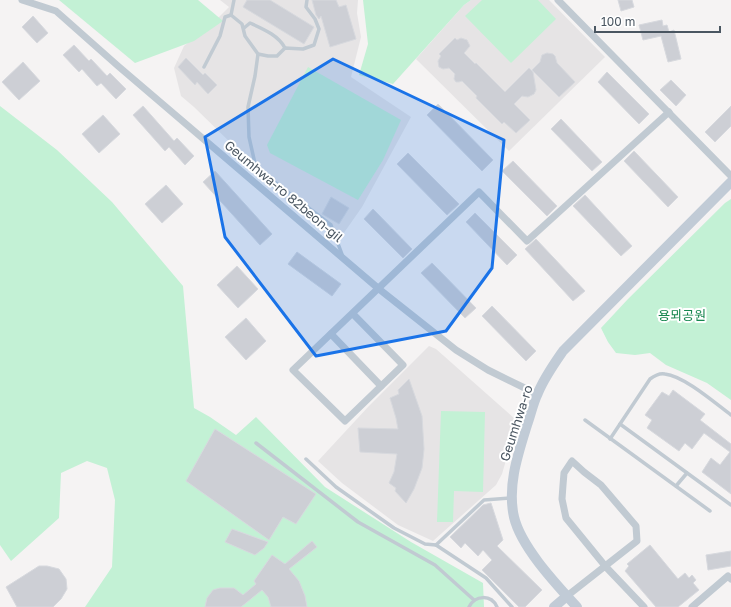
<svg xmlns="http://www.w3.org/2000/svg" width="731" height="607" font-family="'Golos Text','Noto Sans KR',sans-serif">
	<rect width="100%" height="100%" fill="#f5f3f3"/>
	<g fill="#e6e4e5">
		<polygon points="220,0 358,0 357,13 361,37 351,77 411,117 362,207 341,237 305,217 254,171 236,148 194,107 181,96 174,68 184,46 215,21 229,7"/>
		<polygon points="471,0 549,0 605,57 509,151 416,59 464,5"/>
		<polygon points="429,346 436,349 515,419 513,436 502,474 496,485 433,541 398,525 342,483 318,461 368,407"/>
	</g>
	<g fill="#c3f1d5">
		<polygon points="59,0 198,0 223,21 194,41 135,63"/>
		<polygon points="363,0 471,0 464,5 393,84 359,75 368,44"/>
		<polygon points="482,0 538,0 556,19 511,63 465,16"/>
		<polygon points="308,67 401,120 383,160 358,200 270,153 267,145"/>
		<polygon points="0,106 57,150 112,202 183,286 194,408 210,417 236,435 256,417 325,487 411,542 483,583 484,607 85,607 112,567 115,500 107,468 87,461 61,473 59,518 11,561 0,545"/>
		<polygon points="731,199 731,400 707,383 666,365 650,353 635,355 616,353 608,342 601,328 628,299 725,203"/>
		<polygon points="441,411 485,412 483,492 454,491 453,522 437,522"/>
	</g>
	<g fill="#cdcfd5" stroke="#d7d9de">
		<polygon points="247,0 270,0 314,27 304,44 243,7"/>
		<polygon points="312,0 336,0 339,7 346,5 356,39 330,47 321,16 319,19 316,15"/>
		<polygon points="618,0 632,0 634,7 621,11"/>
		<polygon points="33,16 48,33 37,43 22,27"/>
		<polygon points="662,20 663,26 667,25 669,32 674,30 681,59 668,62 661,36 643,40 639,25"/>
		<polygon points="455,38 457,40 461,38 467,40 470,46 464,53 475,64 476,63 505,92 529,68 533,72 536,90 534,94 528,97 522,96 514,104 530,120 516,133 504,122 502,124 476,98 477,96 462,81 459,82 456,82 454,79 455,74 449,68 443,69 439,67 438,61 441,56 439,54"/>
		<polygon points="74,45 89,61 91,59 107,76 110,73 126,89 116,99 101,83 97,86 82,69 79,72 63,55"/>
		<polygon points="547,53 553,54 555,56 557,63 575,82 559,97 532,70 540,62 542,55"/>
		<polygon points="186,58 203,75 205,73 217,85 208,94 197,82 195,85 178,67"/>
		<polygon points="23,62 40,81 19,100 2,82"/>
		<polygon points="607,72 649,114 639,124 598,82"/>
		<polygon points="671,80 686,95 676,106 660,90"/>
		<polygon points="438,104 493,160 482,171 427,115"/>
		<polygon points="143,106 174,141 177,138 194,156 185,165 169,147 165,151 133,115"/>
		<polygon points="731,106 731,126 715,142 705,132"/>
		<polygon points="103,115 120,134 99,153 82,134"/>
		<polygon points="561,119 602,162 592,171 551,129"/>
		<polygon points="634,151 678,197 668,207 624,161"/>
		<polygon points="408,153 459,204 447,215 397,164"/>
		<polygon points="513,161 557,206 547,216 502,171"/>
		<polygon points="215,171 272,234 260,245 203,182"/>
		<polygon points="166,185 183,204 162,223 145,204"/>
		<polygon points="585,195 632,246 621,256 573,206"/>
		<polygon points="331,197 349,208 339,224 322,214"/>
		<polygon points="373,209 412,249 403,258 364,219"/>
		<polygon points="475,213 517,255 507,265 466,222"/>
		<polygon points="536,239 585,291 573,301 525,249"/>
		<polygon points="297,252 341,284 332,296 288,264"/>
		<polygon points="432,263 476,308 465,318 421,273"/>
		<polygon points="237,266 258,289 238,308 217,285"/>
		<polygon points="492,306 536,351 526,361 482,316"/>
		<polygon points="246,318 266,341 246,360 225,337"/>
		<polygon points="409,379 422,416 424,449 422,468 414,489 406,503 395,491 396,488 389,483 394,472 397,454 360,452 358,428 398,429 396,418 390,398 399,394 398,390"/>
		<polygon points="673,390 705,414 700,420 731,444 731,494 702,472 711,458 720,465 730,452 704,433 692,449 685,443 679,451 647,428 652,420 645,415 662,392 669,396"/>
		<polygon points="215,429 316,494 296,524 283,517 269,540 186,481"/>
		<polygon points="491,503 503,540 497,546 542,590 525,607 519,607 482,570 492,560 483,550 478,556 465,543 461,548 450,537 483,505"/>
		<polygon points="232,529 268,542 264,548 255,555 225,542"/>
		<polygon points="312,541 317,547 289,569 299,581 305,596 307,607 271,607 268,597 262,590 241,607 205,607 207,598 213,590 220,588 234,588 243,595 256,584 254,581 272,555 285,564"/>
		<polygon points="650,545 678,579 685,573 689,578 692,575 696,580 693,583 699,590 678,607 656,607 625,571 629,566 627,564"/>
		<polygon points="731,551 731,566 708,570 706,555"/>
		<polygon points="39,566 47,566 59,569 66,579 67,589 61,599 53,607 17,607 6,587"/>
	</g>
	<g fill="none" stroke-linecap="round" stroke-linejoin="round">
		<g stroke="#c1cad2" stroke-width="3.5">
			<polyline points="307,0 306,7 315,19 319,29 314,45 303,49 285,48 277,56 268,56 258,54 255,76 248,107 249,137 256,168 331,225 343,257"/>
			<polyline points="231,15 234,0"/>
			<path d="M244,28L250,23C263,29 278,35 285,48"/>
			<polyline points="204,67 220,36 225,17 231,15 242,24 245,36 258,54"/>
			<polyline points="585,420 710,511"/>
			<polyline points="620,424 731,505"/>
			<path d="M610,439L650,379C654,376 660,373 665,374C684,376 715,403 731,415"/>
			<polyline points="256,443 358,522 435,565 474,600"/>
			<polyline points="306,459 336,487 394,528 425,544 436,545 486,578 512,607"/>
			<polyline points="676,486 687,473"/>
			<polyline points="436,545 484,500 511,498"/>
			<path d="M469,607C475,595 491,594 497,607"/>
		</g>
		<g stroke="#c1cad2" stroke-width="7">
			<polyline points="22,0 56,11 118,66 379,289 456,350 488,370 537,394"/>
			<polyline points="558,0 731,176"/>
			<polyline points="353,314 403,365 345,421 293,370 479,192 527,241 669,112"/>
			<polyline points="331,334 381,386"/>
			<polyline points="567,596 637,541 636,526 601,485 584,472 572,461 564,473 563,485 562,499 566,518 606,567 644,607"/>
			<polyline points="692,607 728,576 731,579"/>
		</g>
		<g stroke="#c1cbd6" stroke-width="10">
			<polyline points="554,607 567,596"/>
			<path d="M577,607C556,584 521,547 514,517C507,486 518,454 527,425C531,414 533,403 538,393C544,378 554,364 563,351L731,182"/>
		</g>
	</g>
	<path fill="#1a73e8" fill-opacity="0.2" stroke="#1a73e8" stroke-width="3" stroke-linejoin="round" d="M333,59L504,140L492,268L446,331L316,356L225,237L205,137Z"/>
	<g text-anchor="middle" dominant-baseline="central" stroke-width="4" stroke-linejoin="round" paint-order="stroke">
		<g font-size="13" fill="#4a5661" stroke="#fff">
			<text transform="translate(284 191) rotate(40)">Geumhwa-ro 82beon-gil</text>
			<text transform="translate(516 423) rotate(-72)">Geumhwa-ro</text>
		</g>
		<g font-size="13" fill="#17864f" stroke="#fff">
			<text x="682" y="315">용뫼공원</text>
		</g>
	</g>
	<path d="M595 26v6h125v-6" fill="none" stroke="#4a5661" stroke-width="2"/>
	<text x="601" y="26" font-size="12" fill="#4a5661" stroke="#ffffff" stroke-width="3" paint-order="stroke">100 m</text>
</svg>
